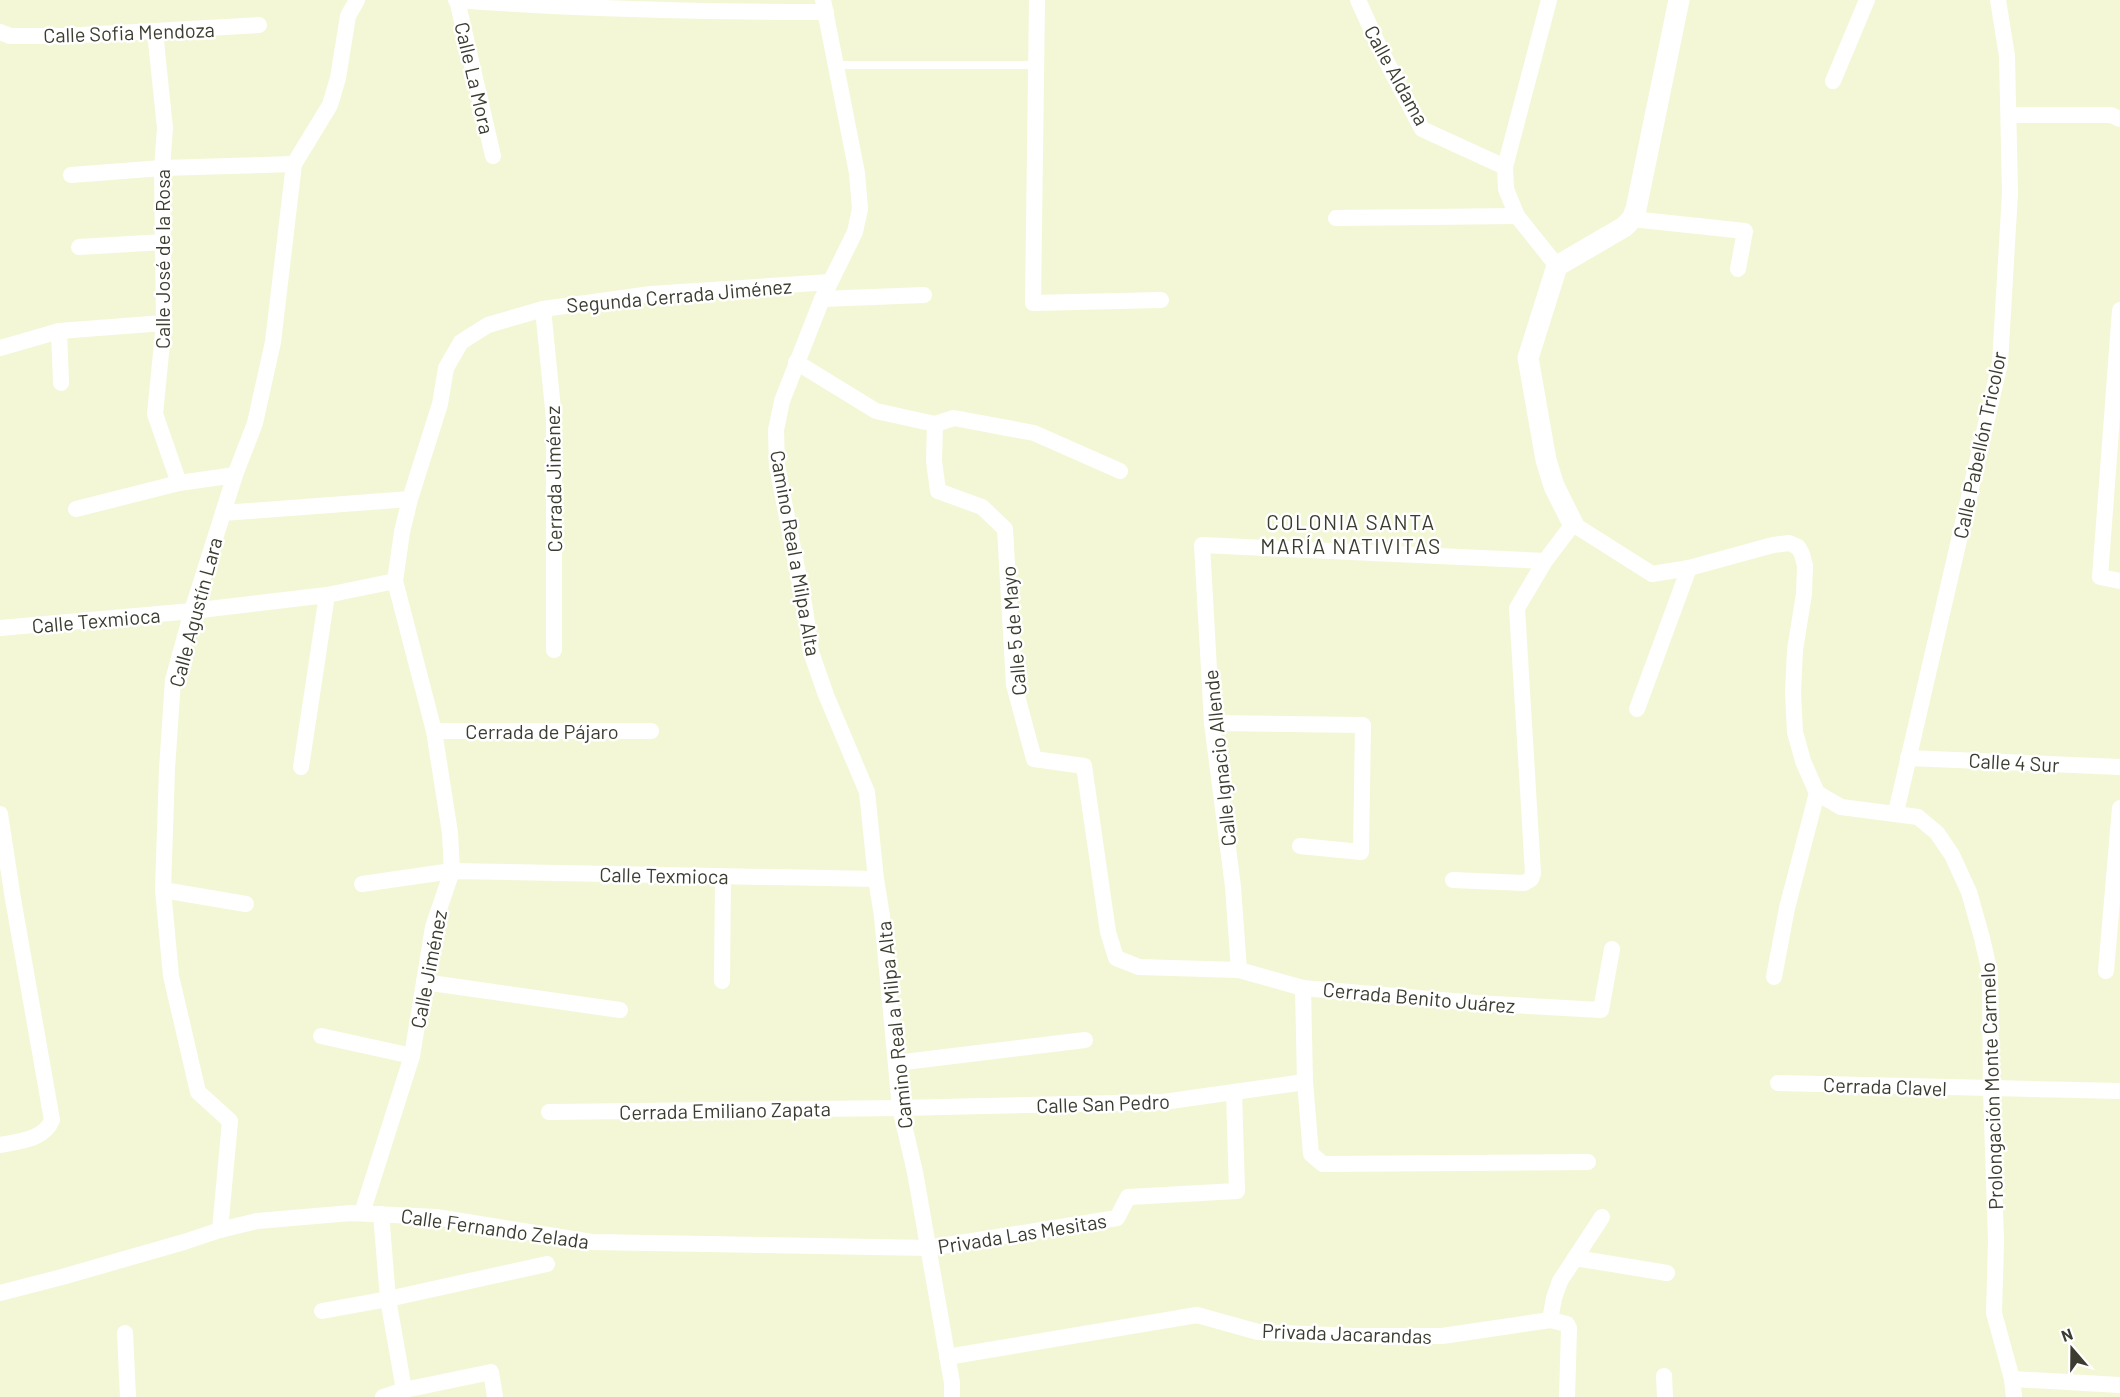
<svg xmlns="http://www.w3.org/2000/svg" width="2120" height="1397" font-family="Barlow,sans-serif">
	<rect width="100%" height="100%" fill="#f4f7d6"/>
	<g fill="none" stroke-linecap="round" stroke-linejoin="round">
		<polyline stroke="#fff" stroke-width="8" points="836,65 1035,65"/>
		<g stroke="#fff" stroke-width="16">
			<path d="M456,0C579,9 703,12 826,12"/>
			<polyline points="457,0 493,156"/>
			<polyline points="823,0 857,173 860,209 855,232 822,299 782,401 776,430 777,466 805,609 811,652 826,695 867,792 876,879 882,916 900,1108 915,1172 952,1383 952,1397"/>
			<polyline points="1037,0 1033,303 1161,300"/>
			<polyline points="1358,0 1381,51 1422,129 1505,167"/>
			<polyline points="1549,0 1505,167 1506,189 1517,216 1557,266"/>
			<polyline points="0,32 10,36 64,36 259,25"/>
			<polyline points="155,32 165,128 162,168 164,323 155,414 179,483"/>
			<polyline points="1833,81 1867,0"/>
			<polyline points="2009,115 2111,115 2120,119"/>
			<polyline points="71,175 162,168 294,164"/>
			<polyline points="1336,218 1517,216"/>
			<polyline points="1632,219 1745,231 1738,269"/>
			<polyline points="79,247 163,242"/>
			<polyline points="822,299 924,295"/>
			<polyline points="543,309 554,419 554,650"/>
			<polyline points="2120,310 2100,577 2120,581"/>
			<polyline points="59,331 61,383"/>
			<polyline points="0,348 59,331 164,323"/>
			<polyline points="796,362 876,411 935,424"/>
			<polyline points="935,424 934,461 938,491 982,507 1005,529 1014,685 1034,759 1084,766 1108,932 1116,958 1139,967 1239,970 1303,988 1476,1003 1601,1010 1612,949"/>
			<polyline points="935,424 954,418 1034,433 1120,471"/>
			<polyline points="76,509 179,483 235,475"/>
			<polyline points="223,513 410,499"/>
			<polyline points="0,628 192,611 327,595 395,581"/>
			<polyline points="1637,709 1689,568"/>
			<polyline points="1212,723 1363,725 1361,852 1300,846"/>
			<polyline points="434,731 651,731"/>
			<polyline points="1908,758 2120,767"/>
			<polyline points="301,767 327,595"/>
			<polyline points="1896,812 2000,363 2010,193 2007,56 1998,0"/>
			<path d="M0,814L13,899L52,1120C44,1140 19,1141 0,1145"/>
			<polyline points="1453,880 1524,883 1531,879 1533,873 1517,608 1545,561 1573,524 1652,574 1689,568 1773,545 1789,543 1798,547 1802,554 1805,566 1804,594 1795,650 1793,693 1795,732 1803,761 1817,793 1841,807 1918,817 1937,833 1952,855 1969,892 1982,938 1990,973 1991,1089 1996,1241 1994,1313 2012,1379 2014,1397"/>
			<polyline points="362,884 452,871 876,879"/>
			<polyline points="163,890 246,904"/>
			<polyline points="1239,970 1233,887 1212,723 1202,545 1545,561"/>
			<polyline points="2106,971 2120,808"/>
			<polyline points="1774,977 1787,908 1817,793"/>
			<polyline points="722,981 723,876"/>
			<polyline points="424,982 620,1010"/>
			<polyline points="1303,988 1305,1082 1311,1154 1323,1164 1588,1162"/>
			<polyline points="321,1036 412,1056"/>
			<polyline points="896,1063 1085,1040"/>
			<polyline points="1778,1083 2120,1091"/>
			<polyline points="549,1112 900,1108 1163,1102 1305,1082"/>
			<polyline points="362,1213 412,1056 433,927 452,871 450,833 434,731 395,581 402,532 410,499 440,404 446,368 461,342 488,325 543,309 651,294 830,282"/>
			<polyline points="381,1214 388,1299 404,1390"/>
			<polyline points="220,1230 230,1121 198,1092 171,976 163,890 167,769 173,680 192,611 235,475 255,423 273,342 294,164 330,105 338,78 348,16 357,0"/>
			<polyline points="1575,1258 1667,1273"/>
			<polyline points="0,1293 62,1277 184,1242 220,1230 257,1221 351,1213 436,1217 592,1242 928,1248 1117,1218 1128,1197 1237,1191 1234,1092"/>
			<polyline points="322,1311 388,1299 547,1264"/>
			<polyline points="1550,1320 1554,1298 1560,1281 1602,1217"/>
			<polyline points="125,1333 128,1397"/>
			<polyline points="947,1357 1197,1315 1258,1332 1354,1336 1442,1336 1550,1320 1567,1324 1569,1328 1567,1397"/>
			<polyline points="1664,1376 1665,1397"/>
			<polyline points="2012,1379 2120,1385"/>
			<polyline points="383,1397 404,1390 491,1372 495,1397"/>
		</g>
		<polyline stroke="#fff" stroke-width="21" points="1573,524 1554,486 1546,460 1528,358 1557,266 1624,227 1632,219 1636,209 1679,0"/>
	</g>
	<g text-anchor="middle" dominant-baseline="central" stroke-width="5" stroke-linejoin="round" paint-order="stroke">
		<g font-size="20" fill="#3c3d30" stroke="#fff">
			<text transform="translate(129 32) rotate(-2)">Calle Sofia Mendoza</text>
			<text transform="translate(1397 75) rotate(61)">Calle Aldama</text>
			<text transform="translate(475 78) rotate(77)">Calle La Mora</text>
			<text transform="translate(162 259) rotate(-90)">Calle José de la Rosa</text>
			<text transform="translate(679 295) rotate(-5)">Segunda Cerrada Jiménez</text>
			<text transform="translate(1979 445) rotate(-78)">Calle Pabellón Tricolor</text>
			<text transform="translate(553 479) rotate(-91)">Cerrada Jiménez</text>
			<text transform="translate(796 553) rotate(80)">Camino Real a Milpa Alta</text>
			<text transform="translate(195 612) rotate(-75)">Calle Agustín Lara</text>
			<text transform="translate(96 620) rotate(-5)">Calle Texmioca</text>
			<text transform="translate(1013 631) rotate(-95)">Calle 5 de Mayo</text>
			<text x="542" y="731">Cerrada de Pájaro</text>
			<text transform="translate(1219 758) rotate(-96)">Calle Ignacio Allende</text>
			<text transform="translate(2014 762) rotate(3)">Calle 4 Sur</text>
			<text transform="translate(664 875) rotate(1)">Calle Texmioca</text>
			<text transform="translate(428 969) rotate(-79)">Calle Jiménez</text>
			<text transform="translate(1419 997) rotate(5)">Cerrada Benito Juárez</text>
			<text transform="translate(894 1025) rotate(-96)">Camino Real a Milpa Alta</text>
			<text transform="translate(1885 1086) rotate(2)">Cerrada Clavel</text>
			<text transform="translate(1991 1086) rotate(-92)">Prolongación Monte Carmelo</text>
			<text transform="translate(1103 1103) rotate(-2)">Calle San Pedro</text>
			<text transform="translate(725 1110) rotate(-1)">Cerrada Emiliano Zapata</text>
			<text transform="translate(495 1228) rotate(8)">Calle Fernando Zelada</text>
			<text transform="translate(1022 1233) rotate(-9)">Privada Las Mesitas</text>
			<text transform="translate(1347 1333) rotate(2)">Privada Jacarandas</text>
		</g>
		<g font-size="21" letter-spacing="1.5" fill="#3c3d30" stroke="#fff">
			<text x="1351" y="521">COLONIA SANTA<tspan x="1351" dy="24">MARÍA NATIVITAS</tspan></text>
		</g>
	</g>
	<g transform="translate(2072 1349) rotate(340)" stroke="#ffffff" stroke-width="4.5" paint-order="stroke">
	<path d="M0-4.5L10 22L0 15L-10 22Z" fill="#3c3d30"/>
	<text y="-9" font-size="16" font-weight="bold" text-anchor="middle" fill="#3c3d30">N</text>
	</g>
</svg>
